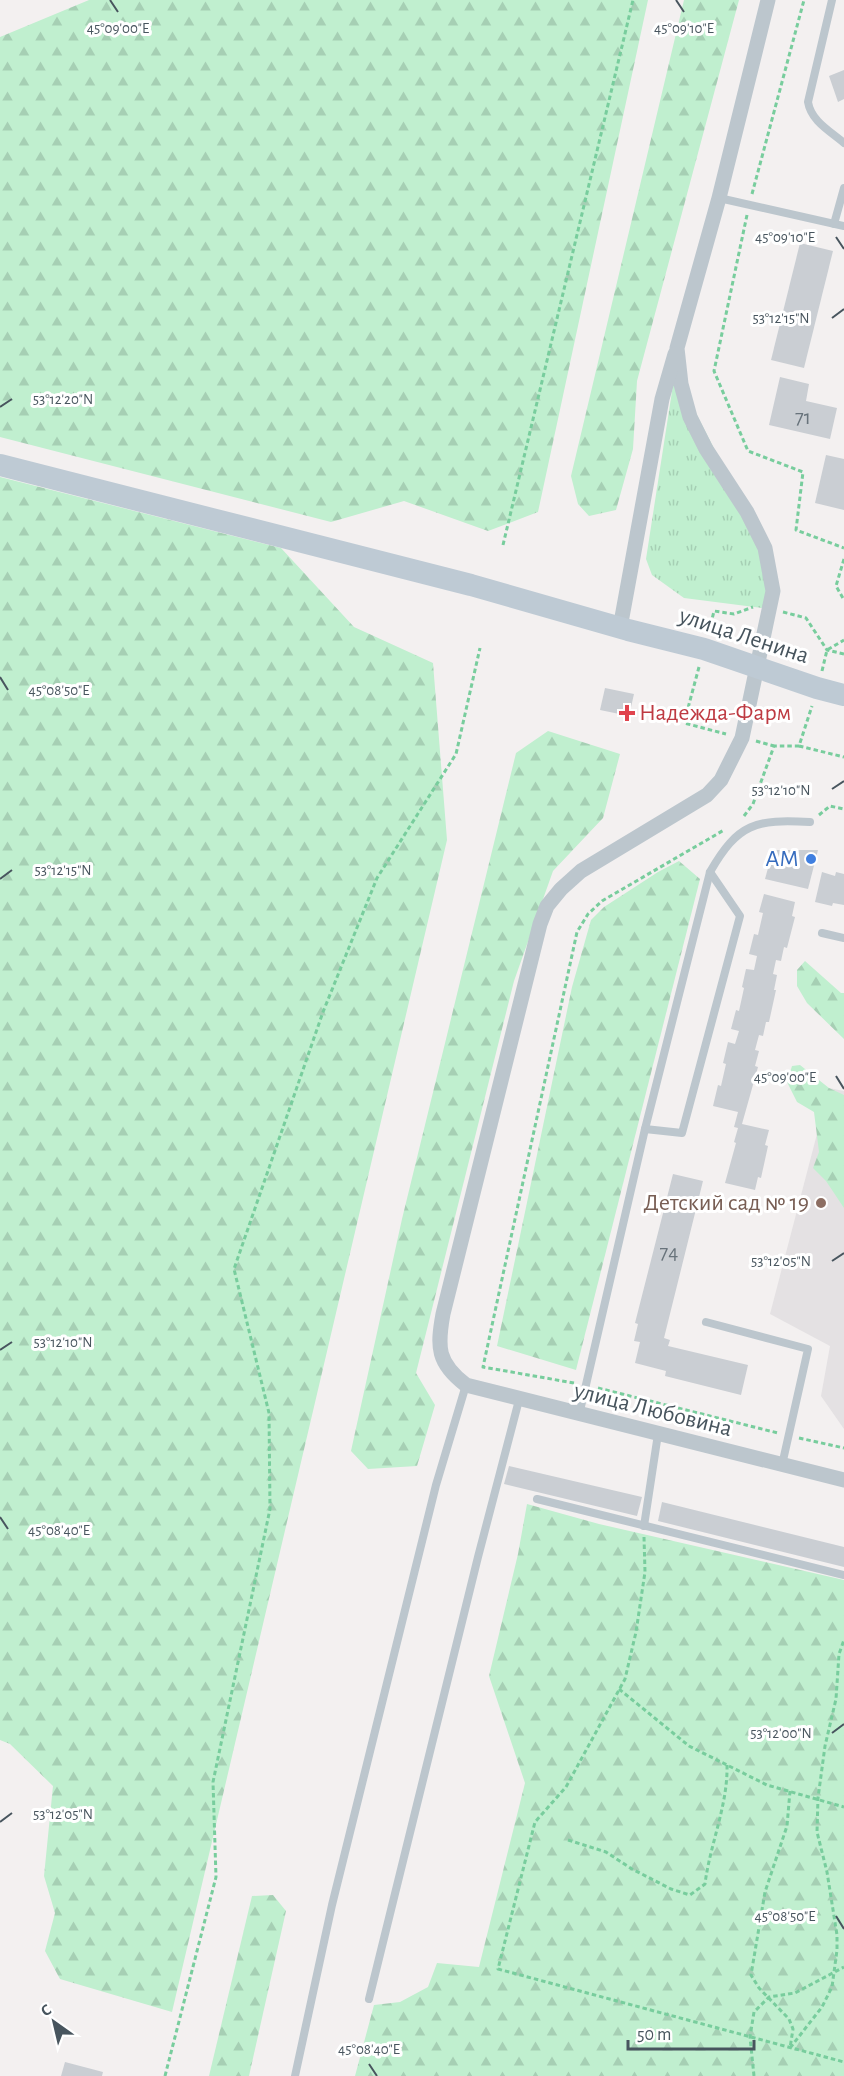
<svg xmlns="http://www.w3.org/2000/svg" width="844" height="2076" font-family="'Alegreya Sans',sans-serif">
	<defs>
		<pattern id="grass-tufts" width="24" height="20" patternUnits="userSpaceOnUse" patternTransform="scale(1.5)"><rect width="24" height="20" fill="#c0efcf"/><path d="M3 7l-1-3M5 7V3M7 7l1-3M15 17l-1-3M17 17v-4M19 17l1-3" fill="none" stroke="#a6cfb4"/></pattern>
		<pattern id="forest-firs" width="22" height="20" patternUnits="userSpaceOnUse" patternTransform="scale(1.5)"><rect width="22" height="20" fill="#c0efcf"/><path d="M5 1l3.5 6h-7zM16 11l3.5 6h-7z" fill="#a6cfb4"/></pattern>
	</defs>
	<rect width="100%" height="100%" fill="#f3f0f0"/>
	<polygon fill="#e4e1e3" points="829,1088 844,1091 844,1429 821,1396 830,1346 770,1314"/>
	<polygon fill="url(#grass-tufts)" points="681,384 765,548 770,609 684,598 652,575 646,559 673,385"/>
	<g fill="url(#forest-firs)">
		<polygon points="89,0 648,0 538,512 488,531 404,501 331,522 0,437 0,37"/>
		<polygon points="684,0 739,0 637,381 633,449 616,510 589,516 578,504 571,476"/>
		<polygon points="0,477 281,548 354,627 433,663 447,840 172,2012 60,1979 45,1951 55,1913 44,1876 53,1786 10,1744 0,1740"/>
		<polygon points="548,731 620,754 603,818 553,871 514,981 416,1373 435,1405 417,1466 368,1469 351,1451 402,1219 516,753"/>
		<polygon points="679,861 700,879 576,1370 497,1346 572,987 591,920 604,907 658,872"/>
		<polygon points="805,961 841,993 844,993 844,1039 807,1003 797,986 797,970"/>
		<polygon points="800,1065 829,1088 844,1095 844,1208 826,1181 813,1168 819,1152 814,1112 797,1102 787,1082 792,1066"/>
		<polygon points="527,1504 599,1524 844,1580 844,2076 355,2076 374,2005 400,2002 428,1987 437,1963 479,1967 525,1783 489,1676 518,1554"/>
		<polygon points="273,1895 286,1911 249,2076 209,2076 252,1896"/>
	</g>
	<g fill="#caced3">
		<polygon points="844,70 844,99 838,102 829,76"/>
		<polygon points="800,243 833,251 804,368 771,360"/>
		<polygon points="780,377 809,384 806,401 837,408 830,439 769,425"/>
		<polygon points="826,455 844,459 844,510 815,503"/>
		<polygon points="605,688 634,694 629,716 600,710"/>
		<polygon points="773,850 818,850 808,889 765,879"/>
		<polygon points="822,872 835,876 836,872 844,874 844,905 833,903 832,906 815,902"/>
		<polygon points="764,894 795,902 792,916 795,917 787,948 784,947 781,961 776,960 773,974 777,975 774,990 776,990 769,1022 766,1022 763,1036 759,1035 755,1050 759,1051 755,1066 758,1067 742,1124 769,1130 765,1145 768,1146 761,1178 758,1177 755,1190 725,1183 736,1143 734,1142 738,1128 734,1127 738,1112 713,1106 718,1085 721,1086 726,1064 723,1063 728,1042 735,1044 739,1031 731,1029 736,1010 739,1011 744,988 742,987 746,969 754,970 757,956 749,954 754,934 758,935 763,913 759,912"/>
		<polygon points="673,1174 703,1181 664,1338 670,1340 668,1346 748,1365 741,1395 665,1376 666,1371 635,1363 640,1342 634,1341 638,1324 635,1323"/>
		<polygon points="509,1466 642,1497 637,1516 504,1484"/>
		<polygon points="662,1502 844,1547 844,1567 658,1521"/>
		<polygon points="65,2062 103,2072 102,2076 61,2076"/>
	</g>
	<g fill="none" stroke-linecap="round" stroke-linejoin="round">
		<g stroke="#78cd9d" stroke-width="3" stroke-dasharray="4.5 3" stroke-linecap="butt">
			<polyline points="752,194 804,0"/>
			<polyline points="747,215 714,371 748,451 803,472 796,530 844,548"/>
			<polyline points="503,545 633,0"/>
			<polyline points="844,559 836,586 844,600"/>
			<polyline points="783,612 806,618 827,650 844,654"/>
			<polyline points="709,632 714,611 734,614 753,607"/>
			<polyline points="699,667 684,723 726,734"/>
			<polyline points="822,671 827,650 844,640"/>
			<polyline points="756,741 774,746"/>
			<polyline points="799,746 844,757"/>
			<polyline points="819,815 830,806 844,809"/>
			<polyline points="744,816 753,804 774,746 799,746 812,706"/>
			<polyline points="574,1383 483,1367 577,932 588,914 602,901 724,830"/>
			<polyline points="598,1388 778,1433"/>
			<polyline points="799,1438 844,1448"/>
			<polyline points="644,1537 645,1572 636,1632 625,1679 566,1787 535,1822 498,1969 844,2062"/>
			<polyline points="619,1689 689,1746 767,1785 844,1807"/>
			<polyline points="790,1791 787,1826 765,1892 751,1975 759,1988 789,2019 793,2029 790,2048 822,2007 832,1987 837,1950 837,1935 827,1872 817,1832 818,1798 825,1746 836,1699 839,1654 844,1640"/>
			<path d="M568,1840L606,1852L632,1869L671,1889L690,1895L705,1884C710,1844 728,1805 727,1765"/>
			<polyline points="165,2076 216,1877 213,1782 270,1509 269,1413 234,1269 323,1012 377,878 456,754 480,648"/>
			<polyline points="754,2076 750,2037 754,2012 769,1997 795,1993 844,1967"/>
		</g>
		<g stroke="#bcc6cd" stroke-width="8">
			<path d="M832,0L808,102C811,121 830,131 844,143"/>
			<polyline points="719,198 844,226"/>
			<polyline points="834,224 844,188"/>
			<polyline points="822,933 844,938"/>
			<path d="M645,1129L710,872C738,823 756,819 810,822"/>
			<polyline points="706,1322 808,1349 782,1465"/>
			<polyline points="579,1415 645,1129 682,1133 740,916 710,872"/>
			<polyline points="537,1499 844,1575"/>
			<polyline points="644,1526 658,1434"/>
			<polyline points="369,1999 478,1557 519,1400"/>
			<polyline points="295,2076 332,1905 436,1485 466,1385"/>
		</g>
		<g stroke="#bcc6cd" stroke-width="15">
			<path d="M768,0L719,198L677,348L681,384L690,417L706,449L747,512L765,548L773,591L742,738L721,780L707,795L581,871L561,889L547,906L540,924L443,1314C437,1347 437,1363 466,1385L844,1480"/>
			<polyline points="620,628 662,399 675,354"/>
		</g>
		<polyline stroke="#becad4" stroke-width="22" points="0,465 471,585 628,630 704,649 817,688 844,695"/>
	</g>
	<path fill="none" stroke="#48555e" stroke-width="2" d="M110,0L118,12M676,0L684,12M836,237L844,249M832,318L844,309M0,407L12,399M0,677L8,690M832,789L844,781M0,879L12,870M836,1076L844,1089M832,1261L844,1253M0,1350L12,1342M0,1517L8,1529M832,1733L844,1724M0,1822L12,1813M836,1916L844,1929M369,2064L377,2076"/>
	<path fill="#e0444e" stroke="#fff" stroke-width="2" d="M624 704h6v6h6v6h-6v6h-6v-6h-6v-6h6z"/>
	<circle fill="#3f7fe0" stroke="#fff" stroke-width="2" cx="811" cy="859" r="6"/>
	<circle fill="#8d6e63" stroke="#fff" stroke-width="2" cx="821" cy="1203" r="6"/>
	<g text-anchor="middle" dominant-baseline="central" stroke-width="6" stroke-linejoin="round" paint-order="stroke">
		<g font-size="21" fill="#68737b">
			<text x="803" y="417">71</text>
			<text x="669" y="1252">74</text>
		</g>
		<g font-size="24" fill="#48555e" stroke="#fff">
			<text transform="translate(744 636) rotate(18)">улица Ленина</text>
			<text transform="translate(653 1410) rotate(14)">улица Любовина</text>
		</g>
		<g font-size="24" fill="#be3a42" stroke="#fff" text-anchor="start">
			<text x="639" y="713">Надежда-Фарм</text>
		</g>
		<g font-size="24" fill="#366cbe" stroke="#fff" text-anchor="end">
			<text x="799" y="859">АМ</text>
		</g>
		<g font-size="24" fill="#785e54" stroke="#fff" text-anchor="end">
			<text x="809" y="1203">Детский сад № 19</text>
		</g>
	</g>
	<g font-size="15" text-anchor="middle" fill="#48555e" stroke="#fff" stroke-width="6" stroke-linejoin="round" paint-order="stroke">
		<text x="118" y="33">45°09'00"E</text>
		<text x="684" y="33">45°09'10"E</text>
		<text x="785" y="242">45°09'10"E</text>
		<text x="781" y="323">53°12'15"N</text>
		<text x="63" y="404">53°12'20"N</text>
		<text x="59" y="695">45°08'50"E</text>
		<text x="781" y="795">53°12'10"N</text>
		<text x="63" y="875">53°12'15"N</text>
		<text x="785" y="1082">45°09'00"E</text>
		<text x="781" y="1266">53°12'05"N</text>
		<text x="63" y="1347">53°12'10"N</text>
		<text x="59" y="1535">45°08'40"E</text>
		<text x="781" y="1738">53°12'00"N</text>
		<text x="63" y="1819">53°12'05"N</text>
		<text x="785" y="1921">45°08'50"E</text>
		<text x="369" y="2054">45°08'40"E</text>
	</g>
	<g transform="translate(54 2022) rotate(326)" stroke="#ffffff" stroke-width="4.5" paint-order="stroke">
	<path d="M0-4.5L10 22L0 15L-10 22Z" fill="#48555e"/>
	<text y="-9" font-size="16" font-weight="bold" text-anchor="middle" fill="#48555e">С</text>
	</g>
	<path d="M628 2040v9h126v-9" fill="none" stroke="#48555e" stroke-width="3"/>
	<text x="637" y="2040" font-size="18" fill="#48555e" stroke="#ffffff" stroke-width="4.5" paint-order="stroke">50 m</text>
</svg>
